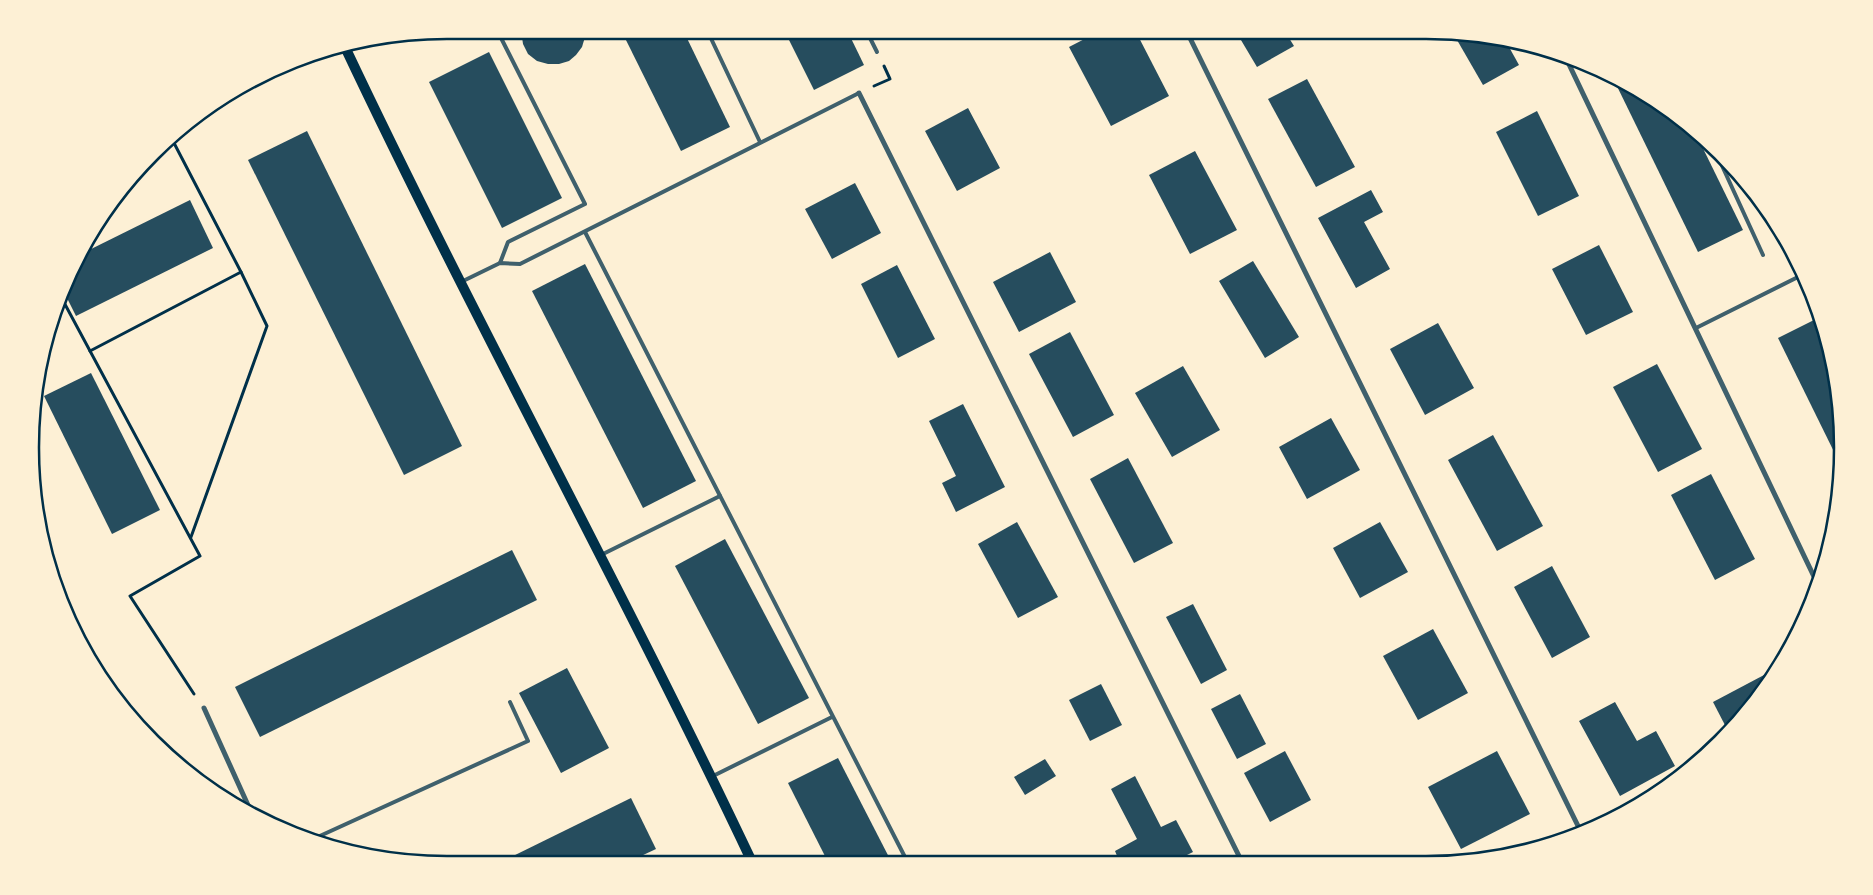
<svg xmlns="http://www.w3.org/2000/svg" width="1873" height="895" font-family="Mulish,sans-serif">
	<rect width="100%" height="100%" fill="#fdf0d5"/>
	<g fill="#264d5e">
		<polygon points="521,30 585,30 585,37 582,47 576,55 569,61 559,64 548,64 537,61 528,54 523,44"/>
		<polygon points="621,30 683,30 730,127 681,151"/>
		<polygon points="784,30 847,30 864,65 814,90"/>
		<polygon points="1102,30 1135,30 1169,96 1111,126 1069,47"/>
		<polygon points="1235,30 1284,30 1294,46 1257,67"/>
		<polygon points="1453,33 1504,38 1519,65 1483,85"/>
		<polygon points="489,52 562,198 502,228 429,82"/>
		<polygon points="1612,76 1658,101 1694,130 1743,230 1698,252"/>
		<polygon points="1307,79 1355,167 1316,187 1268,99"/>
		<polygon points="968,108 1000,168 957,191 925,131"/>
		<polygon points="1537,111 1579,196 1538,216 1496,132"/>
		<polygon points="307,131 462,446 404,475 248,160"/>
		<polygon points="1195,151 1237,230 1190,254 1149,175"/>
		<polygon points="855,183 881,233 832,259 805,209"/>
		<polygon points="1371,190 1383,212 1364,222 1390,269 1356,288 1318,218"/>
		<polygon points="190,200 213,248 76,316 62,288 79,255"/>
		<polygon points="1599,245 1633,312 1586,335 1552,269"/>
		<polygon points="1050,252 1076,302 1019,332 993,282"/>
		<polygon points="1253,261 1299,337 1265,358 1219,281"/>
		<polygon points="585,264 696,481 643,508 532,291"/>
		<polygon points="897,265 935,339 898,358 861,284"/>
		<polygon points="1820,317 1835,366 1843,448 1841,466 1778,338"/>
		<polygon points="1438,323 1474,388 1425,415 1390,349"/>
		<polygon points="1070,332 1114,415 1073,437 1029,354"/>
		<polygon points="1657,364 1702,449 1658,472 1613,387"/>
		<polygon points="1183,366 1220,430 1172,457 1135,393"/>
		<polygon points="91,373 160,510 112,534 44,396"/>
		<polygon points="963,404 1005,487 956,512 942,483 956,476 929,421"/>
		<polygon points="1331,418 1360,470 1307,499 1279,447"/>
		<polygon points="1493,435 1543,526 1497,551 1448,460"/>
		<polygon points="1128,458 1173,543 1134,563 1090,479"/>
		<polygon points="1711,474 1755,559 1715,580 1671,495"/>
		<polygon points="1017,522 1058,597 1018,618 978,544"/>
		<polygon points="1380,522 1408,572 1360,598 1333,548"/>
		<polygon points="725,539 809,698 758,724 675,566"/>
		<polygon points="512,550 537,600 260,737 235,687"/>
		<polygon points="1552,566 1590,637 1552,658 1514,587"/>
		<polygon points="1193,604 1227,670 1201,684 1166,617"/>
		<polygon points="1433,629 1468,693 1418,720 1383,656"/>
		<polygon points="567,668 609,748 561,773 519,693"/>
		<polygon points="1764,675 1768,683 1757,701 1728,731 1713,702"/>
		<polygon points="1101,684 1122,725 1090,741 1069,700"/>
		<polygon points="1240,694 1266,744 1237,759 1211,709"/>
		<polygon points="1615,702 1637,741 1656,731 1675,766 1620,796 1579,721"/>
		<polygon points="1285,751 1311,800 1270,822 1244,773"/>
		<polygon points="1497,751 1530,814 1461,849 1428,787"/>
		<polygon points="838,758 892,863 829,864 788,783"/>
		<polygon points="1045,759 1056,776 1025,795 1014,777"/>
		<polygon points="1135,776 1161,827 1176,820 1193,852 1173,862 1120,863 1115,851 1137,839 1111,789"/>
		<polygon points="631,798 656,849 624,864 495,865"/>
	</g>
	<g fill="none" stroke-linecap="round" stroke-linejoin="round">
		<g stroke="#003049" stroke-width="3">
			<polyline points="874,86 890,79 884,66"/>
			<polyline points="60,295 200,556 130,596 194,694"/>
			<polyline points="90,351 241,272 174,143"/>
			<polyline points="191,537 267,326 241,272"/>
		</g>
		<g stroke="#3f606c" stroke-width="4">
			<polyline points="497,30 585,204 508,242 500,263"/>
			<polyline points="707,30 760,142"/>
			<polyline points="866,30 877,52"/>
			<polyline points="1713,146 1763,255"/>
			<polyline points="585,232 908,863"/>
			<polyline points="461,282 500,263 520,264 859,93"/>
			<polyline points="1696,328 1804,274"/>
			<polyline points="601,555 720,496"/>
			<polyline points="711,777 832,717"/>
			<polyline points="311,840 528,741 510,702"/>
		</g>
		<g stroke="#3f606c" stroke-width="5">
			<polyline points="1186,30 1582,834"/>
			<polyline points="1565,56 1818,585"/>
			<polyline points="859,93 1242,862"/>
			<polyline points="204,708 252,814"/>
		</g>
		<path stroke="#003049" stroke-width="10" d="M345,47C475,322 623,589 753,864"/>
	</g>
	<path d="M0 0H1873V895H0ZM447 39H1426A408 408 0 0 1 1834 447V448A408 408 0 0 1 1426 856H447A408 408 0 0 1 39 448V447A408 408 0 0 1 447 39Z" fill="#fdf0d5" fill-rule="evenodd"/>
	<path fill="none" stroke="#003049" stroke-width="2.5" d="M447 39H1426A408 408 0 0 1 1834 447V448A408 408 0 0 1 1426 856H447A408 408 0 0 1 39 448V447A408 408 0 0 1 447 39Z"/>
</svg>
